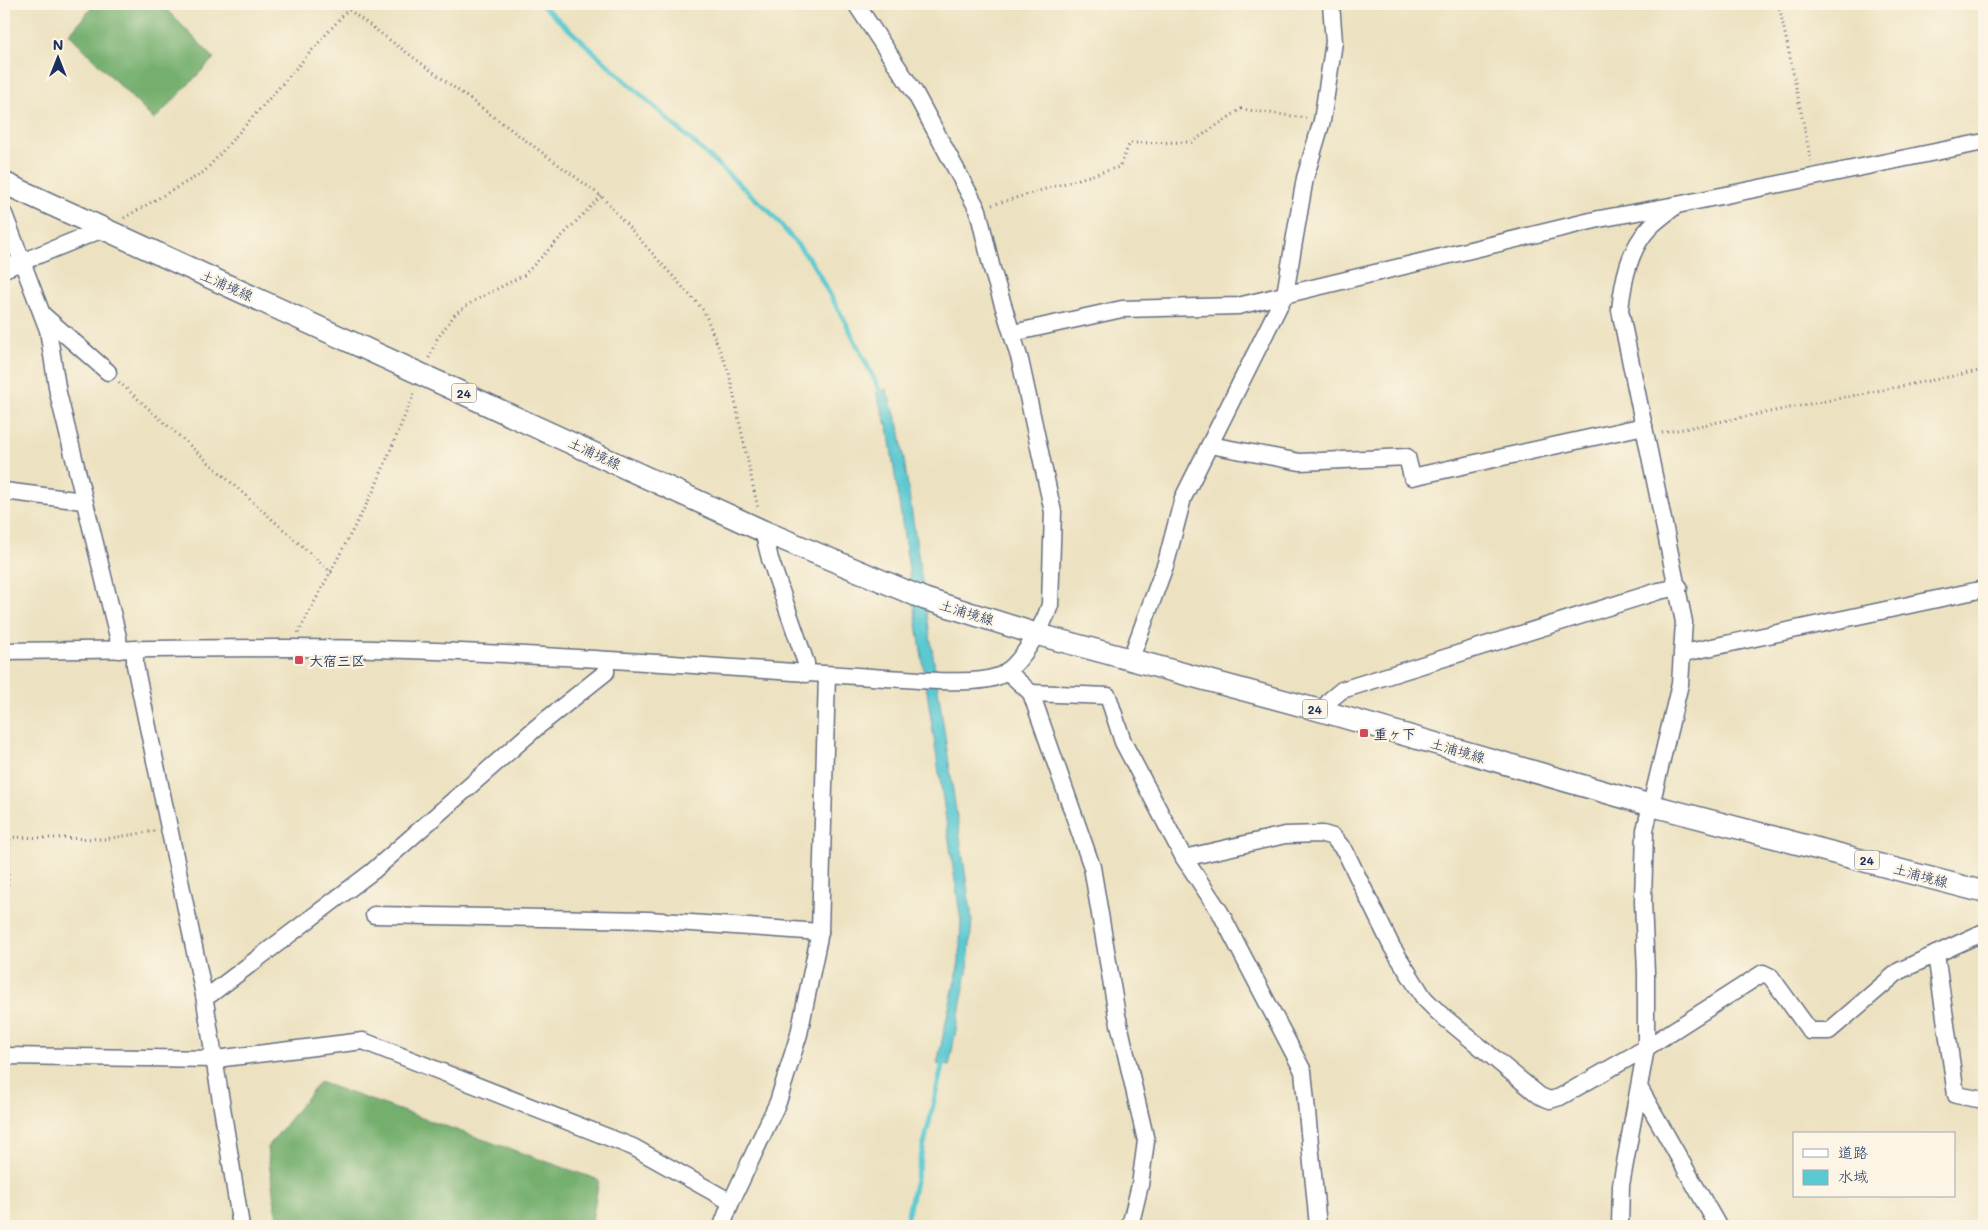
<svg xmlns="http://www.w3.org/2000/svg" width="1988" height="1230" font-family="Mali,'Klee One',sans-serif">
	<rect width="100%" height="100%" fill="#fcf5e5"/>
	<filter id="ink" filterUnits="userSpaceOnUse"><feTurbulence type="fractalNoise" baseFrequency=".02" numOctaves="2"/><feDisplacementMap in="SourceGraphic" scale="10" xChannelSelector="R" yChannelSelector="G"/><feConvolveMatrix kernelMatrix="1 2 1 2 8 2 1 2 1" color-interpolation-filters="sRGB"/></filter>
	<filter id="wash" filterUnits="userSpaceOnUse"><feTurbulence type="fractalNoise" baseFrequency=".0096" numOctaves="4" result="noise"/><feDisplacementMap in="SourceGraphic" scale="20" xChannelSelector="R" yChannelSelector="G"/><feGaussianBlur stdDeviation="1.12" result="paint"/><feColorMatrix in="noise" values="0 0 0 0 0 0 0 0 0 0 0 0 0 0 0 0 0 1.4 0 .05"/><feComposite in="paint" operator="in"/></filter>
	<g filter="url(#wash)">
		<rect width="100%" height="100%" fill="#ece1c0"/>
		<g fill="#74af6e" stroke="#486f66">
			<polygon points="95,4 161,4 214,58 154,120 69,34"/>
			<polygon points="319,1082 599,1180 591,1226 278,1226 267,1148"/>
		</g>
		<polygon fill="#5bc9d1" stroke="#3b7c98" points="886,389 899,426 972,919 968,967 949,1066 937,1064 959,962 961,921 888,428 876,393"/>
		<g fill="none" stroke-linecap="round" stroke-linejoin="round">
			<g stroke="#5bc9d1" stroke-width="5">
				<polyline points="541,4 770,212 811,261 847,325 883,397"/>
				<polyline points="905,1226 944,1058"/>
			</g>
		</g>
	</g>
	<g filter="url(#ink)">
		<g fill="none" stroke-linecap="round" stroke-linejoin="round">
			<defs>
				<g id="minor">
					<polyline points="4,214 48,330 58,393 118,637 119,650"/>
					<polyline points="4,269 103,229"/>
					<polyline points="43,315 108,372"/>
					<polyline points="1013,333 1122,309 1238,306 1599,219 1676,205"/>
					<polyline points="1210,445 1300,462 1407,457 1412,477 1644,426"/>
					<polyline points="4,491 83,501"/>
					<polyline points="763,531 770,559 806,663 806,674"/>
					<polyline points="135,649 135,665 204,995 241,1226"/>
					<path d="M4,651C128,650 251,646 375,649C563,654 750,670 938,681C958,681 980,683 999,676C1020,667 1043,626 1050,605L1053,512L1020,360L992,269L978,210L915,93L856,4"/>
					<polyline points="1684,653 1984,589"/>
					<polyline points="1131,658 1166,563 1183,498 1285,294 1305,178 1322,121 1334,42 1331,4"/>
					<polyline points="1007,671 1031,693 1092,867 1117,1015 1146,1141 1140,1185 1130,1226"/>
					<polyline points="1031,693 1108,696 1123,742 1184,858 1220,912 1303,1071 1318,1226"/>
					<polyline points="1322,711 1331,699 1342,690 1659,591 1679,587"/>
					<polyline points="1184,858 1285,835 1323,834 1333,837 1345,851 1392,947 1424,998 1439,1013 1540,1096 1550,1100 1560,1097 1646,1048 1763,973 1771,977 1810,1031 1829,1031 1899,971 1984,932"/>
					<polyline points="374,915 648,920 820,932"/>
					<polyline points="1936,954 1956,1095 1984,1100"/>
					<polyline points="204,995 211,994 373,871 537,727 606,672 606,661"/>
					<polyline points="4,1056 216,1059 363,1041 633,1147 731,1202"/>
					<polyline points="1640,1089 1718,1226"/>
					<polyline points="722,1226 731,1202 778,1102 799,1034 820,932 827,675"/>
					<path d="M1620,1226L1621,1185L1646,1048V973L1643,902L1645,830L1680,684L1684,622L1620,310C1623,281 1629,249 1650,227C1658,219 1668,212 1677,205L1984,142"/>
				</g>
				<polyline id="major" points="4,183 763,531 925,599 1036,634 1322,711 1650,805 1984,892"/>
			</defs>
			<use href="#minor" stroke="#646d80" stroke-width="19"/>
			<use href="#major" stroke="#646d80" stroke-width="24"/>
			<g stroke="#646d80" stroke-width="3" stroke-dasharray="1 4" stroke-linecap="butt">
				<polyline points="341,4 601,196 704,311 729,373 758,509"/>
				<polyline points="1779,4 1811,161"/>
				<polyline points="992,205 1119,167 1130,143 1192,142 1241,109 1306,118"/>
				<polyline points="124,218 204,172 353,4"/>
				<polyline points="429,358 437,339 456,313 472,302 524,275 601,196"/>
				<polyline points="119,382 332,573"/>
				<polyline points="1662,433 1984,370"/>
				<polyline points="298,633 374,490 415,391"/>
				<polyline points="4,837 105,839 155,831"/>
				<polyline points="4,960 10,837"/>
			</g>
			<use href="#minor" stroke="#fff" stroke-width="16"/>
			<use href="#major" stroke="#fff" stroke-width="21"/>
		</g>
	</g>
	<g fill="#d1495b" stroke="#fcf5e5" stroke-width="2">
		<rect x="294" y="655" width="10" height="10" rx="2.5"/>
		<rect x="1359" y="728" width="10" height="10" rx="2.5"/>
	</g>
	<g text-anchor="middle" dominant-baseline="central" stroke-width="4.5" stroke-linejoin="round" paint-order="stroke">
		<g fill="#fcf5e5" stroke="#5e6a86" stroke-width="1">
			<rect x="451.5" y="383.5" width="25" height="19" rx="4"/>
			<rect x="1302.5" y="699.5" width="25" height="19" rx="4"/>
			<rect x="1854.5" y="850.5" width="25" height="19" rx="4"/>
		</g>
		<g font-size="12" font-weight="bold" fill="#1b2f5e">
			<text x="464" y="393">24</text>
			<text x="1315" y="709">24</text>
			<text x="1867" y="860">24</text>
		</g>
		<g font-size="14" fill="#1b2f5e" stroke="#fcf5e5">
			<text transform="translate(227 285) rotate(24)">土浦境線</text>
			<text transform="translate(595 453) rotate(25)">土浦境線</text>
			<text transform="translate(967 612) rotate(17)">土浦境線</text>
			<text transform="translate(1458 750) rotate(16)">土浦境線</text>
			<text transform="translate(1921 875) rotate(15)">土浦境線</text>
		</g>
		<g font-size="14" font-weight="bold" fill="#1b2f5e" stroke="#fcf5e5" text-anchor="start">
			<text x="309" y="660">大宿三区</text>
			<text x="1374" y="733">重ヶ下</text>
		</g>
	</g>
	<rect width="1988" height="1230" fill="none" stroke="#fcf5e5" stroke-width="20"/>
	<rect x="1793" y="1132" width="162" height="65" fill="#fcf5e5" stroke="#a2a6af"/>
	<rect x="1803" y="1149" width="25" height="8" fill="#ffffff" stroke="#a2a6af"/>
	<text x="1838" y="1158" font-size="15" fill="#1b2f5e">道路</text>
	<rect x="1803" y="1170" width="25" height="15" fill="#5bc9d1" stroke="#a2a6af"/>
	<text x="1838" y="1182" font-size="15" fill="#1b2f5e">水域</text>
	<g transform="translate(58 58)" stroke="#fcf5e5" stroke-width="4" paint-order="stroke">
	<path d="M0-4L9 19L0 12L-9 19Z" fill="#1b2f5e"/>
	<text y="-8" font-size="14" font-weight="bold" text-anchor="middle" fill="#1b2f5e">N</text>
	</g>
</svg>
